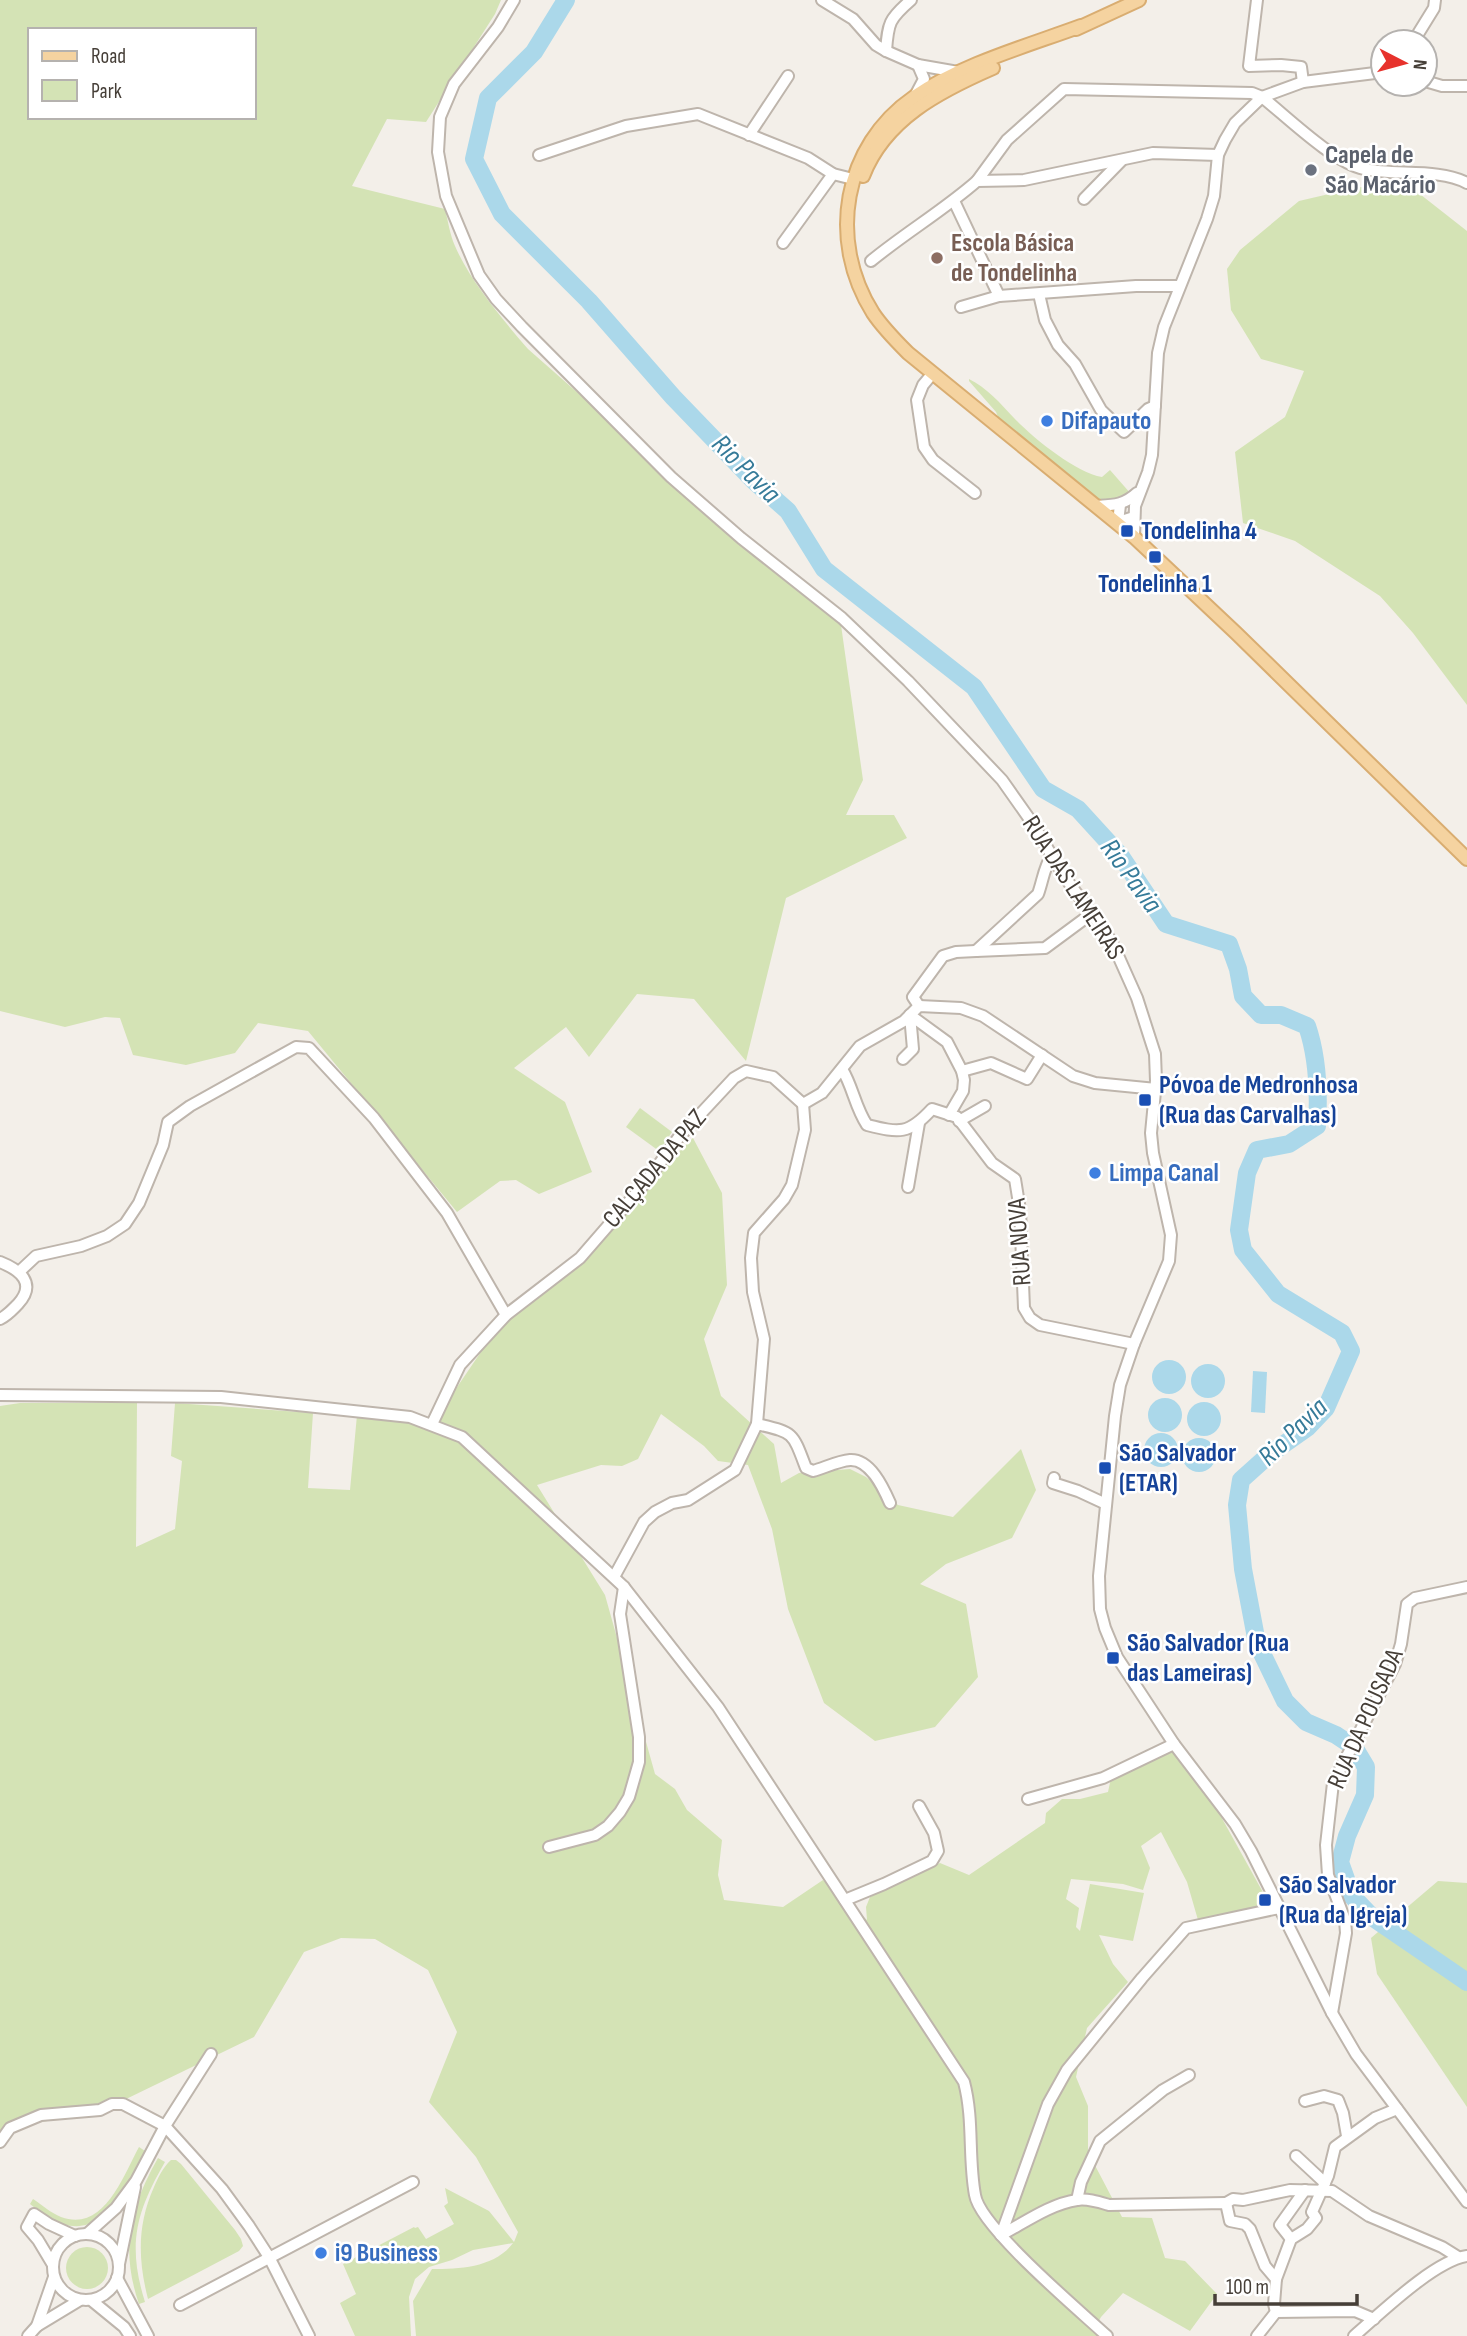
<svg xmlns="http://www.w3.org/2000/svg" width="1467" height="2336" font-family="'Sofia Sans Condensed',sans-serif">
	<rect width="100%" height="100%" fill="#f3efe9"/>
	<g fill="#d4e3b5" fill-rule="evenodd">
		<path d="M0,0H501L495,14L426,122L387,119L352,186L445,209C448,221 450,235 455,246C470,281 503,320 528,349L841,625L863,780L846,815H894L907,838L786,898L746,1061L694,999L637,994L589,1057L566,1027L514,1068L565,1102L592,1172L539,1194L516,1180L500,1181L457,1212L308,1031L258,1023L235,1053L186,1065L133,1055L120,1018L105,1017L65,1027L0,1011ZM30,30H254V117H30Z"/>
		<polygon points="1359,187 1416,191 1467,231 1467,705 1413,633 1380,596 1295,541 1243,523 1235,452 1285,417 1304,371 1261,359 1231,310 1227,269 1240,250 1299,201"/>
		<path d="M969,379C986,387 1001,404 1014,418C1033,438 1076,473 1102,477L1110,470L1131,494C1123,501 1107,504 1097,499L999,419L996,412L969,381Z"/>
		<polygon points="640,1108 672,1132 659,1151 626,1127"/>
		<path d="M693,1138L722,1193L727,1285L704,1339L721,1396L774,1444L781,1483L799,1473L850,1469L866,1477L898,1505L953,1517L1021,1449L1036,1490L1012,1538L946,1564L920,1584L966,1604L978,1677L935,1727L875,1741L824,1703L788,1609L772,1529L748,1465L718,1461L704,1446L661,1414L638,1459L622,1466L601,1465L537,1485L605,1595L655,1774L675,1789L687,1810L722,1840L718,1875L724,1900L783,1907L823,1880L867,1920L866,1907L870,1897L940,1863L969,1875L1045,1823L1046,1813L1062,1799H1080L1108,1792L1111,1778L1172,1752L1214,1804L1265,1896L1262,1905L1198,1920L1187,1882L1161,1832L1141,1846L1150,1868L1143,1890L1123,1884L1071,1879L1066,1899L1079,1908L1076,1927L1080,1931L1090,1884L1144,1893L1133,1941L1099,1935L1113,1964L1128,1982L1087,2028L1076,2077L1088,2106V2152L1122,2217L1152,2218L1165,2258L1185,2261L1217,2294L1190,2331L1123,2293L1101,2317L1094,2330L1098,2336H416L413,2301L432,2269C461,2269 495,2267 513,2243L473,2250L452,2260L429,2267L415,2279L409,2297L411,2336H355L340,2303L356,2294L343,2264L414,2227L415,2228L418,2227L426,2239L454,2224L444,2206L448,2203L445,2188L489,2211L514,2242L518,2232L476,2157L429,2102L457,2032L428,1970L375,1939L341,1938L304,1952L254,2037L91,2116L21,2124L0,2149V1406L20,1403H137L136,1547L175,1529L182,1461L171,1456L175,1403L313,1413L308,1488L350,1490L357,1415L432,1424L487,1343Z"/>
		<polygon points="1438,1881 1467,1883 1467,2107 1377,1974 1371,1938"/>
		<path d="M139,2147L145,2151C128,2181 107,2238 63,2224C50,2221 40,2212 30,2204L33,2199C42,2205 51,2213 61,2217C104,2233 123,2176 139,2147Z"/>
		<path d="M158,2158L165,2162C136,2212 127,2245 145,2302L139,2304C120,2249 130,2207 158,2158Z"/>
		<path d="M171,2160H176L181,2164L235,2230L241,2239L243,2246L239,2251L148,2299C138,2260 137,2225 154,2187C158,2178 163,2167 171,2160Z"/>
		<circle cx="87" cy="2268" r="21"/>
	</g>
	<g fill="#abd8ea">
		<circle cx="1169" cy="1377" r="17"/>
		<circle cx="1208" cy="1381" r="17"/>
		<polygon points="1253,1371 1267,1372 1265,1413 1251,1412"/>
		<circle cx="1165" cy="1415" r="17"/>
		<circle cx="1204" cy="1419" r="17"/>
		<circle cx="1161" cy="1450" r="17"/>
		<circle cx="1199" cy="1455" r="17"/>
	</g>
	<g fill="none" stroke-linecap="round" stroke-linejoin="round">
		<path stroke="#abd8ea" stroke-width="18" d="M566,0L534,52L488,98L474,159L502,214L589,301L673,397L754,481L788,511L824,569L974,687L1043,789L1078,809L1120,855L1166,924L1229,944L1238,969L1243,996L1261,1015H1281L1307,1026C1318,1058 1319,1093 1317,1126L1289,1144L1257,1150L1247,1173L1239,1230L1243,1250L1278,1294L1342,1333L1351,1351L1326,1408L1307,1428L1270,1454L1241,1480L1237,1505L1243,1569L1257,1643L1285,1701L1306,1722L1336,1735L1354,1747L1366,1767L1365,1795L1347,1836L1340,1862L1352,1896L1372,1917L1467,1982"/>
		<defs>
			<g id="minor">
				<polyline points="514,0 498,27 454,84 440,117 438,152 446,196 479,275 496,299 522,327 671,477 741,538 842,618 908,681 1002,780 1033,824 1064,876 1112,942 1137,998 1155,1054 1156,1081 1151,1133 1153,1153 1171,1235 1169,1261 1134,1344 1120,1385 1115,1416 1099,1576 1100,1609 1105,1628 1117,1657 1174,1744 1235,1824 1251,1851 1332,2013 1356,2054 1467,2202"/>
				<polyline points="822,0 853,19 876,45 886,51 918,65 958,72"/>
				<polyline points="1257,0 1249,66 1281,65 1301,67 1303,82"/>
				<polyline points="1413,42 1434,8 1435,0"/>
				<path d="M886,51C888,23 889,19 911,0"/>
				<polyline points="1425,81 1442,86 1467,86"/>
				<polyline points="915,96 924,79 918,65"/>
				<polyline points="749,135 788,76"/>
				<polyline points="539,155 626,126 698,114 808,158 833,174 853,179"/>
				<path d="M977,181L1007,140L1064,89L1252,93L1262,97C1287,117 1334,163 1364,169C1395,176 1438,168 1467,183"/>
				<polyline points="1084,199 1121,161"/>
				<polyline points="954,201 999,296"/>
				<polyline points="783,243 833,174"/>
				<path d="M871,261C905,233 944,210 977,181L1024,180L1153,153L1218,155"/>
				<polyline points="1039,294 1045,320 1058,345 1075,364 1101,410 1124,432 1148,409 1155,406"/>
				<polyline points="961,307 999,296 1136,286 1178,286"/>
				<polyline points="933,373 923,385 917,400 924,447 933,460 975,493"/>
				<polyline points="1120,505 1118,522 1134,517"/>
				<path d="M1097,506C1114,505 1124,505 1137,493"/>
				<polyline points="1134,537 1135,506 1148,472 1152,455 1158,353 1164,327 1207,219 1214,196 1218,155 1225,140 1235,123 1262,97 1303,82 1383,72"/>
				<path d="M976,951L1038,894C1043,880 1044,867 1052,855"/>
				<polyline points="919,1006 913,997 943,956 956,952 976,951 1045,948 1091,914"/>
				<polyline points="910,1015 947,1042 962,1071 964,1080 963,1091 949,1115"/>
				<polyline points="903,1059 913,1049 910,1015"/>
				<path d="M842,1069C853,1087 855,1107 867,1125C900,1133 908,1135 932,1109L957,1117L992,1163L1015,1179L1020,1210L1024,1308L1030,1318L1040,1325L1134,1344"/>
				<polyline points="962,1071 991,1063 1027,1079 1042,1055"/>
				<polyline points="959,1121 985,1106"/>
				<polyline points="908,1187 919,1123"/>
				<path d="M0,1262C20,1270 37,1283 18,1304C12,1310 8,1315 0,1319"/>
				<polyline points="20,1271 36,1256 81,1246 107,1236 125,1224 139,1203 163,1145 168,1122 190,1106 296,1047 309,1048 374,1118 447,1213 506,1315"/>
				<path d="M0,1395L221,1397L410,1417L462,1437L624,1587L718,1707L964,2082C974,2120 968,2157 975,2195C980,2227 1080,2311 1107,2336"/>
				<polyline points="432,1424 460,1365 506,1315 580,1258 646,1182 679,1137 734,1078 746,1071 773,1077 803,1104 822,1093 860,1046 904,1021 919,1006 961,1008 983,1016 1073,1076 1095,1083 1156,1089"/>
				<path d="M757,1424C794,1433 792,1431 806,1468L813,1471C824,1468 838,1461 850,1460C870,1459 883,1487 890,1503"/>
				<polyline points="1054,1478 1053,1483 1078,1491 1106,1504"/>
				<polyline points="614,1577 644,1522 655,1512 672,1503 688,1500 735,1470 757,1424 764,1339 753,1292 751,1258 754,1233 784,1199 792,1185 805,1130 803,1104"/>
				<polyline points="1028,1799 1103,1778 1174,1744"/>
				<polyline points="549,1847 595,1835 608,1826 620,1812 629,1797 639,1762 639,1737 620,1614 624,1587"/>
				<polyline points="845,1900 884,1884 932,1861 938,1851 934,1833 919,1806"/>
				<polyline points="1332,2013 1346,1933 1345,1920 1328,1875 1326,1845 1333,1783 1395,1664 1401,1644 1407,1604 1415,1598 1467,1587"/>
				<polyline points="1305,2101 1324,2096 1338,2100 1343,2113 1347,2136"/>
				<polyline points="0,2142 10,2128 41,2115 100,2110 112,2104 123,2104 165,2126 222,2189 249,2226 269,2257 309,2336"/>
				<polyline points="1296,2156 1325,2183"/>
				<polyline points="1077,2200 1081,2182 1100,2141 1163,2090 1189,2075"/>
				<polyline points="1226,2203 1233,2199 1243,2200 1290,2190 1332,2191 1369,2216 1442,2247 1458,2257"/>
				<polyline points="87,2234 116,2208 136,2181 165,2126 211,2054"/>
				<circle cx="86" cy="2267" r="33"/>
				<polyline points="1001,2235 1048,2104 1067,2070 1142,1978 1186,1928 1279,1908"/>
				<path d="M1001,2235C1024,2223 1050,2204 1077,2200C1087,2198 1099,2202 1109,2205L1226,2203L1230,2221L1245,2224L1250,2229L1265,2266L1276,2279L1274,2304L1276,2312"/>
				<polyline points="1291,2239 1280,2225 1305,2190"/>
				<polyline points="119,2264 135,2187"/>
				<polyline points="53,2265 38,2240 27,2227 34,2214 49,2224 75,2236"/>
				<polyline points="117,2278 148,2336"/>
				<polyline points="1276,2279 1291,2239 1307,2229 1316,2218 1312,2212 1328,2176 1335,2147 1375,2118 1397,2109"/>
				<polyline points="91,2300 124,2327 130,2336"/>
				<polyline points="180,2305 413,2182"/>
				<polyline points="37,2326 54,2277"/>
				<polyline points="28,2336 37,2326 80,2300"/>
				<polyline points="1257,2336 1276,2312 1355,2311 1374,2319"/>
				<path d="M1354,2336C1381,2313 1434,2261 1467,2256"/>
			</g>
			<g id="major">
				<path d="M1081,26C1027,46 962,64 914,97C843,146 827,240 873,313C883,328 896,341 908,353L1134,537L1236,633L1467,859"/>
				<polyline points="1076,29 1139,0"/>
				<path d="M863,176C885,119 940,91 993,68"/>
			</g>
		</defs>
		<use href="#minor" stroke="#beb5ac" stroke-width="14"/>
		<use href="#major" stroke="#d9ad71" stroke-width="16"/>
		<use href="#minor" stroke="#fff" stroke-width="10"/>
		<use href="#major" stroke="#f5d3a0" stroke-width="12"/>
	</g>
	<circle fill="#6b7280" stroke="#fff" stroke-width="2.5" cx="1311" cy="170" r="7"/>
	<circle fill="#8d6e63" stroke="#fff" stroke-width="2.5" cx="937" cy="258" r="7"/>
	<g fill="#3f7fe0" stroke="#fff" stroke-width="2.5">
		<circle cx="1047" cy="421" r="7"/>
		<circle cx="1095" cy="1173" r="7"/>
		<circle cx="321" cy="2253" r="7"/>
	</g>
	<g fill="#1a4fb4" stroke="#fff" stroke-width="2.5">
		<rect x="1120" y="524" width="14" height="14" rx="3.5"/>
		<rect x="1148" y="550" width="14" height="14" rx="3.5"/>
		<rect x="1138" y="1093" width="14" height="14" rx="3.5"/>
		<rect x="1098" y="1461" width="14" height="14" rx="3.5"/>
		<rect x="1106" y="1651" width="14" height="14" rx="3.5"/>
		<rect x="1258" y="1893" width="14" height="14" rx="3.5"/>
	</g>
	<g text-anchor="middle" dominant-baseline="central" stroke-width="5" stroke-linejoin="round" paint-order="stroke">
		<g font-size="26" font-weight="bold" fill="#5b616d" stroke="#fff" text-anchor="start">
			<text x="1325" y="155">Capela de<tspan x="1325" dy="30">São Macário</tspan></text>
		</g>
		<g font-size="26" font-weight="bold" fill="#785e54" stroke="#fff" text-anchor="start">
			<text x="951" y="243">Escola Básica<tspan x="951" dy="30">de Tondelinha</tspan></text>
		</g>
		<g font-size="26" font-weight="bold" fill="#366cbe" stroke="#fff" text-anchor="start">
			<text x="1061" y="421">Difapauto</text>
			<text x="1109" y="1173">Limpa Canal</text>
			<text x="335" y="2253">i9 Business</text>
		</g>
		<g font-size="26" font-weight="bold" fill="#164399" stroke="#fff" text-anchor="start">
			<text x="1141" y="531">Tondelinha 4</text>
			<text x="1155" y="584" text-anchor="middle">Tondelinha 1</text>
			<text x="1159" y="1085">Póvoa de Medronhosa<tspan x="1159" dy="30">(Rua das Carvalhas)</tspan></text>
			<text x="1119" y="1453">São Salvador<tspan x="1119" dy="30">(ETAR)</tspan></text>
			<text x="1127" y="1643">São Salvador (Rua<tspan x="1127" dy="30">das Lameiras)</tspan></text>
			<text x="1279" y="1885">São Salvador<tspan x="1279" dy="30">(Rua da Igreja)</tspan></text>
		</g>
		<g font-size="26" fill="#463f38" stroke="#fff">
			<text transform="translate(1073 888) rotate(57)">RUA DAS LAMEIRAS</text>
			<text transform="translate(655 1169) rotate(-50)">CALÇADA DA PAZ</text>
			<text transform="translate(1020 1242) rotate(-94)">RUA NOVA</text>
			<text transform="translate(1366 1719) rotate(-66)">RUA DA POUSADA</text>
		</g>
		<g font-size="28" font-style="italic" fill="#367b99" stroke="#fff">
			<text transform="translate(746 469) rotate(45)">Rio Pavia</text>
			<text transform="translate(1131 876) rotate(54)">Rio Pavia</text>
			<text transform="translate(1293 1432) rotate(-44)">Rio Pavia</text>
		</g>
	</g>
	<rect x="28" y="28" width="228" height="91" fill="#ffffff" stroke="#b5b2af" stroke-width="2"/>
	<rect x="42" y="51" width="35" height="10" fill="#f5d3a0" stroke="#b5b2af" stroke-width="2"/>
	<text x="91" y="63" font-size="21" fill="#463f38">Road</text>
	<rect x="42" y="80" width="35" height="21" fill="#d4e3b5" stroke="#b5b2af" stroke-width="2"/>
	<text x="91" y="98" font-size="21" fill="#463f38">Park</text>
	<g transform="translate(1404 63) rotate(96)"><circle r="33" fill="#ffffff" stroke="#b5b2af" stroke-width="2"/>
	<path d="M0-5L12 26L0 18L-12 26Z" fill="#e7322c"/>
	<text y="-10" font-size="19" font-weight="bold" text-anchor="middle" fill="#463f38">N</text>
	</g>
	<path d="M1215 2294v10h142v-10" fill="none" stroke="#463f38" stroke-width="3.5"/>
	<text x="1226" y="2294" font-size="21" fill="#463f38" stroke="#ffffff" stroke-width="5" paint-order="stroke">100 m</text>
</svg>
